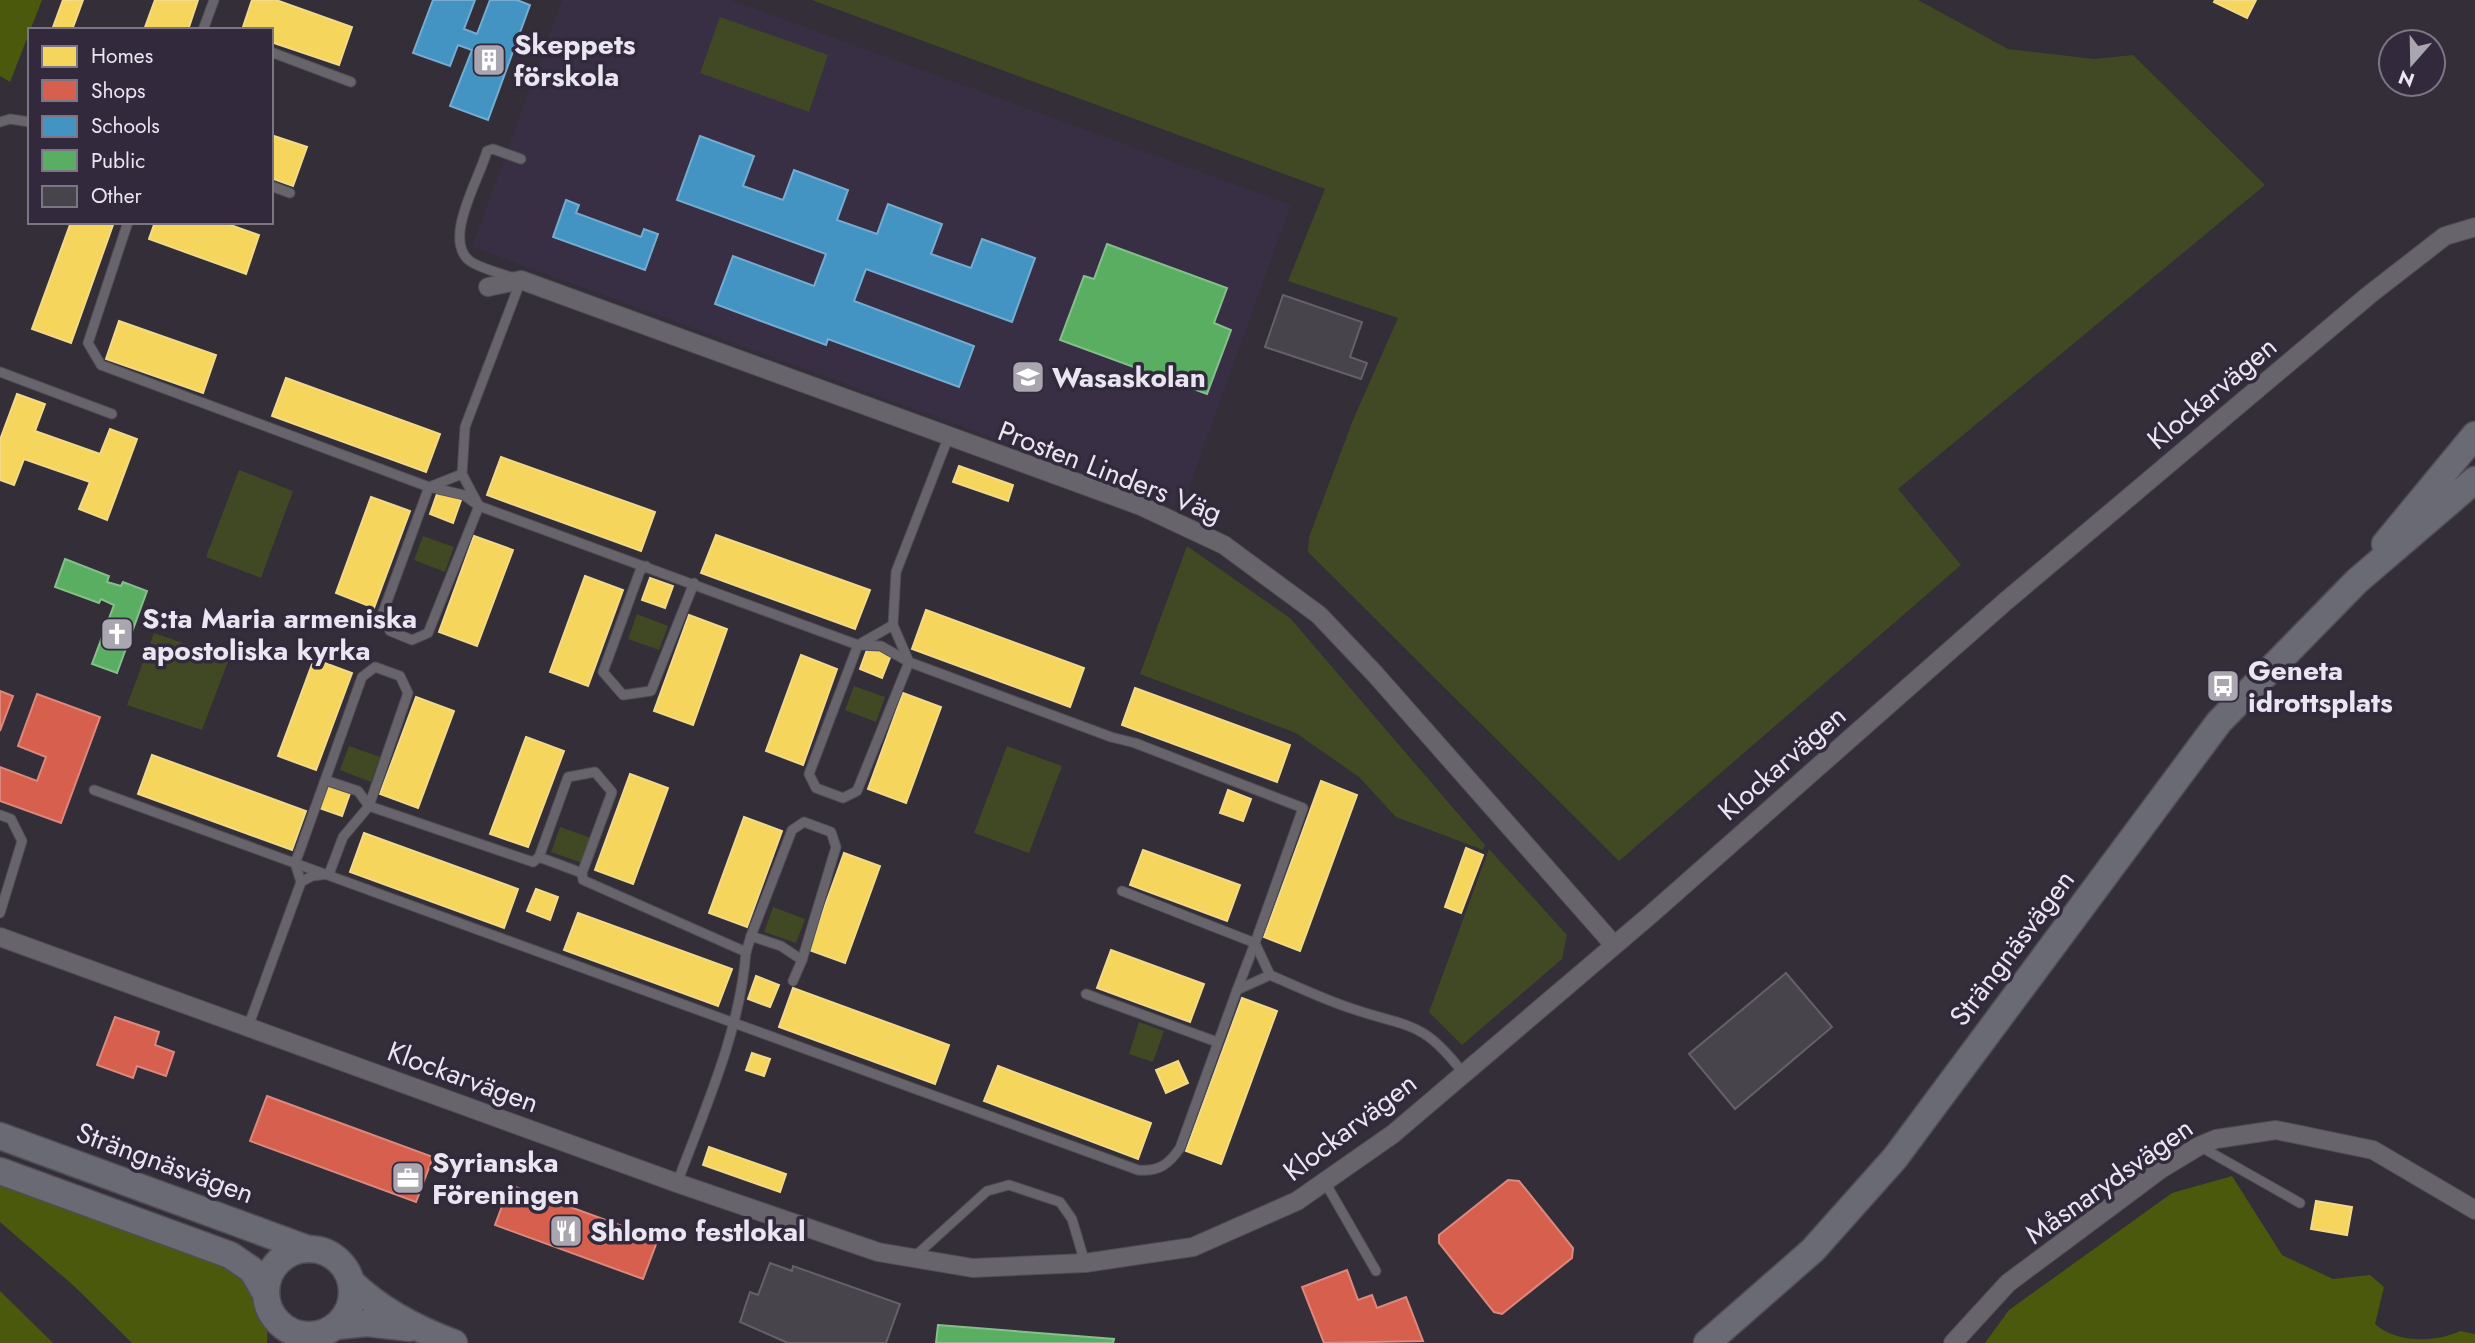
<svg xmlns="http://www.w3.org/2000/svg" width="2475" height="1343" font-family="Jost,sans-serif">
	<rect width="100%" height="100%" fill="#332e38"/>
	<polygon fill="#382f44" points="562,0 731,0 1291,205 1182,507 472,247"/>
	<g fill="#404924">
		<polygon points="812,0 1918,0 2008,49 2094,59 2133,55 2265,185 1898,489 1961,565 1619,861 1308,552 1309,537 1353,420 1398,318 1288,281 1325,189"/>
		<polygon points="720,17 828,55 809,112 700,73"/>
		<polygon points="239,470 293,491 261,578 206,557"/>
		<polygon points="423,536 454,547 445,572 414,560"/>
		<polygon points="1187,546 1290,618 1485,845 1483,850 1396,817 1359,777 1296,733 1140,674"/>
		<polygon points="637,614 668,626 659,650 628,639"/>
		<polygon points="154,633 229,659 202,730 127,705"/>
		<polygon points="854,686 885,697 876,722 845,710"/>
		<polygon points="349,746 380,757 371,782 340,770"/>
		<polygon points="1007,746 1062,766 1029,853 974,833"/>
		<polygon points="560,827 591,838 582,863 551,852"/>
		<polygon points="1489,849 1567,935 1562,959 1462,1045 1429,1012"/>
		<polygon points="773,907 805,919 796,943 764,932"/>
		<polygon points="1139,1022 1164,1031 1153,1062 1129,1054"/>
	</g>
	<g fill="#4b590d">
		<polygon points="0,0 42,0 10,82 0,76"/>
		<path d="M2232,1176L2282,1255L2333,1279L2370,1275L2384,1287L2375,1324C2396,1343 2434,1343 2460,1331L2475,1334V1343H1985L2009,1310L2172,1193Z"/>
		<path d="M0,1182L228,1264C253,1287 270,1308 267,1343H132L74,1286L0,1222Z"/>
		<polygon points="0,1291 53,1343 0,1343"/>
	</g>
	<g fill="#f6d55c" stroke="#f2da89" stroke-width="2">
		<polygon points="63,0 83,0 72,30 52,30"/>
		<polygon points="155,0 198,0 188,30 144,30"/>
		<polygon points="252,0 276,0 352,27 339,65 271,42 271,30 242,30"/>
		<polygon points="2215,0 2256,0 2247,18 2214,2"/>
		<polygon points="271,135 307,147 293,186 271,178"/>
		<polygon points="71,222 114,222 71,343 32,329"/>
		<polygon points="155,222 222,222 259,235 246,274 149,239"/>
		<polygon points="119,321 216,355 203,393 106,359"/>
		<polygon points="286,378 440,434 426,472 272,416"/>
		<polygon points="17,394 45,404 35,431 100,454 110,429 137,439 107,520 79,509 90,482 24,459 14,485 0,480 0,440"/>
		<polygon points="501,457 655,512 641,551 487,495"/>
		<polygon points="959,466 1013,485 1008,501 953,482"/>
		<polygon points="438,491 461,500 453,523 430,514"/>
		<polygon points="371,497 410,511 374,608 336,593"/>
		<polygon points="716,535 870,590 855,629 701,573"/>
		<polygon points="474,536 513,550 477,646 439,632"/>
		<polygon points="585,576 623,590 588,686 550,672"/>
		<polygon points="650,578 673,586 665,608 642,600"/>
		<polygon points="926,610 1084,668 1070,707 912,649"/>
		<polygon points="689,615 727,629 693,725 654,711"/>
		<polygon points="868,647 891,655 882,678 860,669"/>
		<polygon points="801,655 837,669 803,765 766,751"/>
		<polygon points="314,659 352,673 316,770 278,756"/>
		<polygon points="1135,688 1290,745 1277,782 1122,725"/>
		<polygon points="903,693 941,707 906,803 868,789"/>
		<polygon points="416,697 454,711 418,808 380,794"/>
		<polygon points="526,737 564,751 528,847 490,834"/>
		<polygon points="152,755 306,811 292,850 138,794"/>
		<polygon points="630,774 668,788 633,884 595,870"/>
		<polygon points="1321,781 1357,795 1300,951 1264,937"/>
		<polygon points="327,785 350,793 342,816 319,808"/>
		<polygon points="1228,790 1251,799 1243,821 1220,813"/>
		<polygon points="744,817 782,831 747,927 709,913"/>
		<polygon points="364,833 518,889 504,928 350,872"/>
		<polygon points="1466,848 1483,855 1461,913 1445,907"/>
		<polygon points="1143,850 1240,885 1227,921 1130,885"/>
		<polygon points="844,853 880,866 845,963 809,950"/>
		<polygon points="536,889 558,897 550,920 527,911"/>
		<polygon points="578,913 732,969 718,1006 564,950"/>
		<polygon points="1111,950 1204,984 1190,1022 1097,988"/>
		<polygon points="756,976 779,985 770,1007 748,999"/>
		<polygon points="793,988 949,1045 935,1084 779,1027"/>
		<polygon points="1242,998 1277,1011 1221,1164 1186,1151"/>
		<polygon points="752,1053 770,1059 764,1076 746,1070"/>
		<polygon points="1178,1061 1188,1083 1166,1093 1156,1070"/>
		<polygon points="998,1066 1151,1123 1138,1159 984,1101"/>
		<polygon points="709,1147 786,1174 780,1192 703,1165"/>
		<polygon points="2316,1201 2352,1207 2347,1235 2311,1229"/>
	</g>
	<g fill="#d6604d" stroke="#dc887e" stroke-width="2">
		<polygon points="0,691 13,696 0,731"/>
		<polygon points="37,694 100,717 61,823 0,801 0,767 37,781 46,757 18,746"/>
		<polygon points="115,1017 159,1032 155,1045 174,1052 166,1076 137,1066 133,1078 97,1065"/>
		<polygon points="267,1096 433,1157 416,1202 250,1141"/>
		<polygon points="1508,1180 1519,1181 1573,1248 1572,1258 1502,1314 1494,1312 1439,1243 1439,1235"/>
		<polygon points="510,1185 658,1239 643,1279 495,1225"/>
		<polygon points="1347,1270 1358,1300 1372,1295 1377,1308 1406,1297 1423,1341 1324,1343 1302,1287"/>
	</g>
	<g fill="#4393c3" stroke="#75acd1" stroke-width="2">
		<polygon points="433,0 475,0 464,29 477,34 490,0 517,0 530,5 488,120 450,106 472,50 458,45 450,66 413,53"/>
		<polygon points="700,136 754,156 743,186 783,200 794,170 848,190 837,220 877,234 888,204 942,224 931,254 971,268 982,239 1035,258 1012,322 866,269 854,301 974,346 959,387 828,339 826,345 715,304 733,256 814,286 826,254 677,200"/>
		<polygon points="566,200 579,205 576,213 641,237 644,229 658,234 645,270 553,237"/>
	</g>
	<g fill="#5aae61" stroke="#85bf8c" stroke-width="2">
		<polygon points="1107,244 1227,288 1214,323 1231,330 1207,394 1060,340 1084,276 1094,279"/>
		<polygon points="65,559 109,576 107,582 121,586 123,582 147,591 117,673 92,664 114,605 101,599 99,603 55,587"/>
		<polygon points="938,1325 1114,1339 1113,1343 936,1343"/>
	</g>
	<g fill="#47444b" stroke="#646168" stroke-width="2">
		<polygon points="1283,295 1362,322 1350,357 1367,363 1361,379 1265,347"/>
		<polygon points="1786,973 1832,1027 1735,1109 1689,1054"/>
		<polygon points="770,1263 792,1271 793,1266 900,1304 886,1343 788,1343 740,1322 750,1292 758,1295"/>
	</g>
	<g fill="none" stroke-linecap="round" stroke-linejoin="round">
		<defs>
			<g id="lane">
				<polyline points="203,30 214,0"/>
				<polyline points="271,52 351,82"/>
				<polyline points="0,122 10,119 30,122"/>
				<polyline points="271,186 290,193"/>
				<polyline points="128,222 88,343 101,365 429,487 464,495 479,506 858,645 881,646 909,662 1111,737 1135,743 1303,808 1255,943 1270,975"/>
				<polyline points="0,372 112,414"/>
				<path d="M462,474L429,487L382,615L390,631L412,640L428,633L479,506L462,474L465,427L521,280C506,275 488,271 473,263C439,244 480,178 487,151L493,149L521,159"/>
				<polyline points="646,566 640,571 603,672 623,695 651,691 694,583"/>
				<polyline points="893,625 858,645 809,774 816,788 843,798 857,791 909,662 893,625 896,572 948,438"/>
				<path d="M94,790L1138,1170C1159,1172 1169,1164 1180,1148L1237,990L1270,975C1296,986 1323,999 1350,1008C1408,1028 1422,1019 1463,1073"/>
				<polyline points="0,815 11,819 22,841 0,913"/>
				<polyline points="539,857 568,777 595,772 612,792 582,873"/>
				<path d="M301,882L312,876L329,874L343,837L369,806L533,862L539,857L582,873L583,880L746,952C740,1031 705,1109 677,1183"/>
				<polyline points="1122,891 1255,943 1237,990"/>
				<polyline points="751,936 792,830 804,822 831,832 836,847 802,960"/>
				<polyline points="746,952 751,936 781,946 802,960 793,981"/>
				<polyline points="1086,994 1217,1042"/>
				<polyline points="248,1027 301,882 295,863 300,850 362,677 375,667 400,676 408,693 369,806 358,791 325,780"/>
				<polyline points="2201,1147 2300,1203"/>
				<polyline points="1326,1184 1376,1271"/>
				<polyline points="913,1258 987,1191 1009,1185 1060,1202 1072,1219 1085,1263"/>
			</g>
			<g id="street">
				<polyline points="488,287 521,280 1141,506 1224,545 1319,615 1375,674 1614,945"/>
				<polyline points="0,937 677,1183 878,1252 973,1268 1085,1263 1193,1247 1297,1201 1393,1134 1649,916 2006,601 2369,295 2445,236 2475,227"/>
				<polyline points="1953,1343 2008,1283 2161,1169 2199,1146 2216,1139 2276,1130 2373,1150 2475,1210"/>
			</g>
			<g id="secondary">
				<polyline points="2385,544 2475,435"/>
				<polyline points="0,1136 308,1249"/>
				<polyline points="0,1171 230,1255 252,1270 266,1294"/>
				<circle cx="309" cy="1292" r="43"/>
				<path d="M351,1282C381,1311 416,1329 454,1343"/>
				<polyline points="337,1326 367,1323 410,1328"/>
				<polyline points="1707,1343 1813,1250 1895,1158 2219,722 2357,581 2475,480"/>
			</g>
		</defs>
		<use href="#lane" stroke="#504d55" stroke-width="11"/>
		<use href="#street" stroke="#504d55" stroke-width="20"/>
		<use href="#secondary" stroke="#504d55" stroke-width="29"/>
		<use href="#lane" stroke="#67646b" stroke-width="9"/>
		<use href="#street" stroke="#67646b" stroke-width="18"/>
		<use href="#secondary" stroke="#696a73" stroke-width="26"/>
	</g>
	<defs>
		<symbol id="building-square" viewBox="-11 -11 22 22"><rect x="-9" y="-9" width="18" height="18" rx="4" fill="#aaa6b0" stroke="#322a3c"/><path d="M-4-6H4V6H1V3H-1V6H-4ZM-2.5-4.3h1.7v1.8h-1.7ZM.8-4.3h1.7v1.8H.8ZM-2.5-1h1.7V.8h-1.7ZM.8-1h1.7V.8H.8Z" fill="#fff"/></symbol>
		<symbol id="school-square" viewBox="-11 -11 22 22"><rect x="-9" y="-9" width="18" height="18" rx="4" fill="#aaa6b0" stroke="#322a3c"/><path d="M0-5L7-2L0 1L-7-2ZM-4 1L0 2.5L4 1V4Q0 6-4 4Z" fill="#fff"/></symbol>
		<symbol id="church-square" viewBox="-11 -11 22 22"><rect x="-9" y="-9" width="18" height="18" rx="4" fill="#aaa6b0" stroke="#322a3c"/><path d="M-1.2-6h2.4v3.5h3.3v2.4h-3.3V6h-2.4V-.1h-3.3v-2.4h3.3Z" fill="#fff"/></symbol>
		<symbol id="bus-square" viewBox="-11 -11 22 22"><rect x="-9" y="-9" width="18" height="18" rx="4" fill="#aaa6b0" stroke="#322a3c"/><path d="M-5-6H5V4H4V6H2V4H-2V6H-4V4H-5ZM-3.5-4V0h7V-4ZM-3.5 1.2v1.5H-2V1.2ZM2 1.2v1.5H3.5V1.2Z" fill="#fff"/></symbol>
		<symbol id="office-square" viewBox="-11 -11 22 22"><rect x="-9" y="-9" width="18" height="18" rx="4" fill="#aaa6b0" stroke="#322a3c"/><path d="M-6-3h4V-5.5h4V-3h4V5H-6ZM-1-4.5V-3h2v-1.5ZM-6 0V1H6V0Z" fill="#fff"/></symbol>
		<symbol id="restaurant-square" viewBox="-11 -11 22 22"><rect x="-9" y="-9" width="18" height="18" rx="4" fill="#aaa6b0" stroke="#322a3c"/><path d="M-5-6h1v4h1v-4h1v4h1v-4h1v5L-1.5 .5V6h-2V.5L-5-1ZM5-6V6H3V1.5H1.5Q1.5-4 5-6Z" fill="#fff"/></symbol>
	</defs>
	<g fill-rule="evenodd">
		<use href="#building-square" x="470" y="41" width="38" height="38"/>
		<use href="#school-square" x="1009" y="358" width="38" height="38"/>
		<use href="#church-square" x="98" y="615" width="38" height="38"/>
		<use href="#bus-square" x="2204" y="667" width="38" height="38"/>
		<use href="#office-square" x="389" y="1159" width="38" height="38"/>
		<use href="#restaurant-square" x="547" y="1212" width="38" height="38"/>
	</g>
	<g text-anchor="middle" dominant-baseline="central" stroke-width="7" stroke-linejoin="round" paint-order="stroke">
		<g font-size="28" font-weight="bold" fill="#eae6f1" stroke="#322a3c" text-anchor="start">
			<text x="514" y="44">Skeppets<tspan x="514" dy="32">förskola</tspan></text>
			<text x="1052" y="377">Wasaskolan</text>
			<text x="142" y="618">S:ta Maria armeniska<tspan x="142" dy="32">apostoliska kyrka</tspan></text>
			<text x="2248" y="670">Geneta<tspan x="2248" dy="32">idrottsplats</tspan></text>
			<text x="432" y="1162">Syrianska<tspan x="432" dy="32">Föreningen</tspan></text>
			<text x="590" y="1231">Shlomo festlokal</text>
		</g>
		<g font-size="28" fill="#eae6f1" stroke="#322a3c">
			<text transform="translate(2212 393) rotate(-40)">Klockarvägen</text>
			<text transform="translate(1110 472) rotate(21)">Prosten Linders Väg</text>
			<text transform="translate(1782 763) rotate(-41)">Klockarvägen</text>
			<text transform="translate(2012 948) rotate(-53)">Strängnäsvägen</text>
			<text transform="translate(463 1077) rotate(20)">Klockarvägen</text>
			<text transform="translate(1350 1127) rotate(-37)">Klockarvägen</text>
			<text transform="translate(165 1163) rotate(20)">Strängnäsvägen</text>
			<text transform="translate(2109 1181) rotate(-35)">Måsnarydsvägen</text>
		</g>
	</g>
	<rect x="28" y="28" width="245" height="196" fill="#322a3c" stroke="#7c7584" stroke-width="2"/>
	<rect x="42" y="46" width="35" height="21" fill="#f6d55c" stroke="#7c7584" stroke-width="2"/>
	<text x="91" y="63" font-size="21" fill="#eae6f1">Homes</text>
	<rect x="42" y="80" width="35" height="21" fill="#d6604d" stroke="#7c7584" stroke-width="2"/>
	<text x="91" y="98" font-size="21" fill="#eae6f1">Shops</text>
	<rect x="42" y="116" width="35" height="21" fill="#4393c3" stroke="#7c7584" stroke-width="2"/>
	<text x="91" y="133" font-size="21" fill="#eae6f1">Schools</text>
	<rect x="42" y="150" width="35" height="21" fill="#5aae61" stroke="#7c7584" stroke-width="2"/>
	<text x="91" y="168" font-size="21" fill="#eae6f1">Public</text>
	<rect x="42" y="186" width="35" height="21" fill="#47444b" stroke="#7c7584" stroke-width="2"/>
	<text x="91" y="203" font-size="21" fill="#eae6f1">Other</text>
	<g transform="translate(2412 63) rotate(200)"><circle r="33" fill="#322a3c" stroke="#7c7584" stroke-width="2"/>
	<path d="M0-5L12 26L0 18L-12 26Z" fill="#aaa6b0"/>
	<text y="-10" font-size="19" font-weight="bold" text-anchor="middle" fill="#eae6f1">N</text>
	</g>
</svg>
